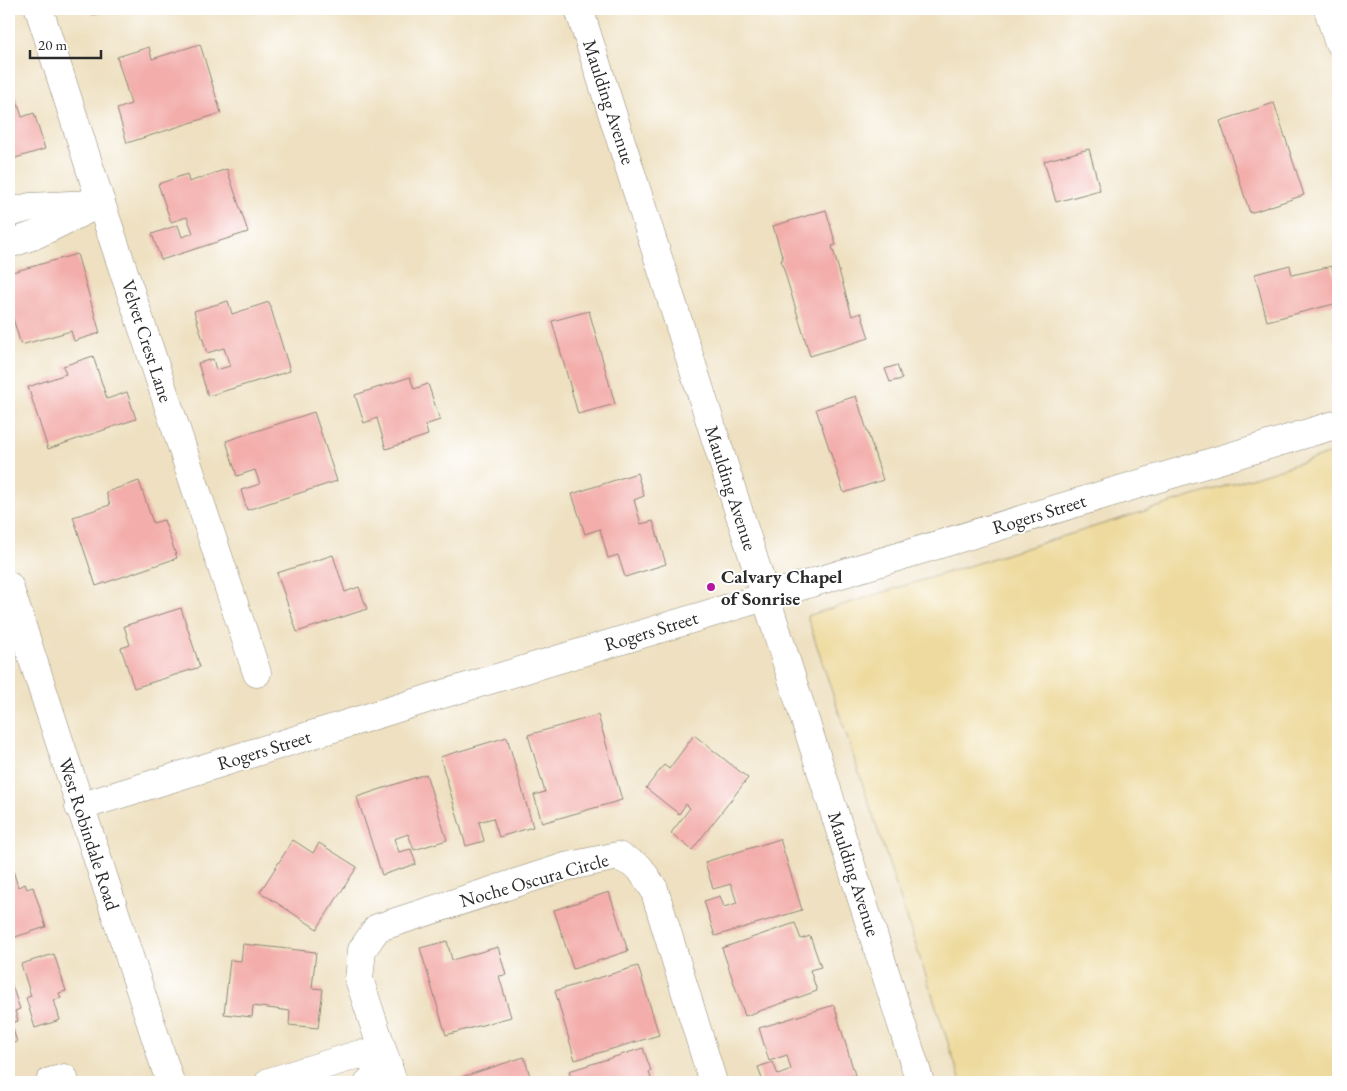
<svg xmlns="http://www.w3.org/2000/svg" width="1347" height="1091" font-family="'EB Garamond',serif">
	<rect width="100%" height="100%" fill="#fff"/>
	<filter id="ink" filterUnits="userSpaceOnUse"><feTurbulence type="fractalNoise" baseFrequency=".02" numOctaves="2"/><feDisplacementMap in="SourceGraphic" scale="10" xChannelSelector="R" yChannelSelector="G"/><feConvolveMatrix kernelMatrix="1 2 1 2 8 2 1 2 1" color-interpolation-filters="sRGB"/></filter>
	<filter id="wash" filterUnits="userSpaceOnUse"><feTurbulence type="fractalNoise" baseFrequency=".0096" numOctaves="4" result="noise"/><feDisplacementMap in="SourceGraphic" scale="20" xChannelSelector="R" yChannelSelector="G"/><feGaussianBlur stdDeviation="1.12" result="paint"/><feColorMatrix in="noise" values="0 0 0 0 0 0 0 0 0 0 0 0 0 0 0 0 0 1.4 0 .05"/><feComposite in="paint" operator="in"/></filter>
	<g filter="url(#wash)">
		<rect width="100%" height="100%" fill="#eee0c0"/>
		<polygon fill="#eeda9e" stroke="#8c8264" points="1338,451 1338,1082 961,1082 807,616"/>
		<g id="blocks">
			<g fill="#f3adaa">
				<polygon points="91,9 112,9 93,15"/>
				<polygon points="200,44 221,113 127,143 117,109 131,104 117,57 149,47 152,59"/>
				<polygon points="9,74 22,117 34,113 45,149 9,160"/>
				<polygon points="1274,103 1304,195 1250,213 1220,121"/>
				<polygon points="1089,149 1100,190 1056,202 1044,161"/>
				<polygon points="227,169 248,232 161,260 152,234 178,225 182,237 193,233 187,217 171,222 158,184 187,174 189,182"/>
				<polygon points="826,210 836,245 832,246 852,316 861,313 869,338 810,356 781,260 783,259 773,226"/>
				<polygon points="77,254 100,333 74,341 71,331 21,345 9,305 9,273"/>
				<polygon points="1290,265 1292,275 1332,266 1338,292 1338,303 1267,321 1255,274"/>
				<polygon points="228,301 232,314 269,302 290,371 208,396 198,363 213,359 216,370 230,366 224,348 207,353 194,311"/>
				<polygon points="589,311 615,404 578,414 552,321"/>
				<polygon points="93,356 107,399 127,392 136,419 48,449 28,387 66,374 63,366"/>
				<polygon points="897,365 902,379 890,382 885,369"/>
				<polygon points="410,377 414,389 428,384 440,420 425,425 428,435 386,449 377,418 364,423 355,395"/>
				<polygon points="856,396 883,480 844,493 816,409"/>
				<polygon points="314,412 337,481 247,510 241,490 260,484 255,470 237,476 226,441"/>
				<polygon points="637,473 644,496 634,500 641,524 653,521 666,564 625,577 618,555 608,558 600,529 585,534 572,494"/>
				<polygon points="139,481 153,523 164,520 177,558 96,586 73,517 110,505 106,492"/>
				<polygon points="333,555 345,592 359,587 367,609 297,632 277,573"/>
				<polygon points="181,608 200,667 134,688 121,648 130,645 124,626"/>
				<polygon points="598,715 622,800 542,823 534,795 545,792 528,735"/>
				<polygon points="694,735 748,778 692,850 671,833 690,808 686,804 679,814 646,788 664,765 669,769"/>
				<polygon points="507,737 533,827 499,837 493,818 479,822 484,841 466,846 440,757"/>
				<polygon points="426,774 447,840 414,850 408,834 394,839 399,852 411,849 416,864 382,875 357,797"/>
				<polygon points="780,839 802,910 715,936 704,901 720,896 724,907 737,903 731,884 713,889 705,862"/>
				<polygon points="293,840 313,853 319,843 357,867 317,929 260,892"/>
				<polygon points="12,867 18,887 25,884 27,889 33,887 46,927 12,938 9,927 9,868"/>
				<polygon points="609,892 628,951 573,969 554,910"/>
				<polygon points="795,923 801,939 810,936 821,967 810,970 817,991 745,1016 722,948"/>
				<polygon points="447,941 452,960 498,947 506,975 499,976 511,1017 446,1035 420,948"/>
				<polygon points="243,944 316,952 312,988 323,989 318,1028 289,1025 290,1011 253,1006 252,1017 224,1014 230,960 241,961"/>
				<polygon points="54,954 66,991 59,993 61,998 54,1000 60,1020 35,1028 26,998 31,996 21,964"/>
				<polygon points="638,966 659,1035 575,1060 555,991"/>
				<polygon points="9,977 20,1009 15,1011 18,1021 11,1023 17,1042 9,1044"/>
				<polygon points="834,1005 855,1075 831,1082 763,1082 758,1067 773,1062 778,1075 791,1070 787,1055 769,1061 759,1028"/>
				<polygon points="643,1048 651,1071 649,1072 652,1082 572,1082 569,1071"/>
				<polygon points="524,1057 532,1082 460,1082 459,1078"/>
			</g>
		</g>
	</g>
	<g filter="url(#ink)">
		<use href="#blocks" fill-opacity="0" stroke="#8c8676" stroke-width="1"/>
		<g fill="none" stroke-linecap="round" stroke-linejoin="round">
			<defs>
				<g id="minor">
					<polyline points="39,9 101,203 257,673"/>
					<polyline points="579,9 920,1082"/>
					<polyline points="1328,9 1338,41"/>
					<polyline points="9,213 30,207 90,204"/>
					<polyline points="9,244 35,235 101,203"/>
					<polyline points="9,586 170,1082"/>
					<polyline points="79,807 440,695 1338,424"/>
					<polyline points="50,1082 64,1078"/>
					<polyline points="269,1082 360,1054 388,1065"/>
					<polyline points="369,1082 388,1065"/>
					<polyline points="393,1082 359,979 362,950 377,928 565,867 618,856 639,867 654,889 713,1082"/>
				</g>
			</defs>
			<use href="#minor" stroke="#8c8676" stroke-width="29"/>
			<use href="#minor" stroke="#fff" stroke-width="28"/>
		</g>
	</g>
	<circle fill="#b5179e" stroke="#fff" stroke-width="2" cx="711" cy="587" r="5"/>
	<g text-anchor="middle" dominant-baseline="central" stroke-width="4" stroke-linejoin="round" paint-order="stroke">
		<g font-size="19" fill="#2b2b2b" stroke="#fff">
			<text transform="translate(609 102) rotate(72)">Maulding Avenue</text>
			<text transform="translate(147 341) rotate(72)">Velvet Crest Lane</text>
			<text transform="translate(731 488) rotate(72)">Maulding Avenue</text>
			<text transform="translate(1039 514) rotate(-17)">Rogers Street</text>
			<text transform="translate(651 631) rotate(-17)">Rogers Street</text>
			<text transform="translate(264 750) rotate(-17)">Rogers Street</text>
			<text transform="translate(89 834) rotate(72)">West Robindale Road</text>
			<text transform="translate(854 874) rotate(72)">Maulding Avenue</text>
			<text transform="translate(534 880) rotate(-16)">Noche Oscura Circle</text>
		</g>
		<g font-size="19" font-weight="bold" fill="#2b2b2b" stroke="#fff" text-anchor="start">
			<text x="721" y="576">Calvary Chapel<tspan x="721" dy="22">of Sonrise</tspan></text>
		</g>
	</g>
	<rect width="1347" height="1091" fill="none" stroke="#fff" stroke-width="30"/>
	<path d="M30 50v8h71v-8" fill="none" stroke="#2b2b2b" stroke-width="2.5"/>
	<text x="38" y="50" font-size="15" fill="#2b2b2b" stroke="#ffffff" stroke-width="4" paint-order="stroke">20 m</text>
</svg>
